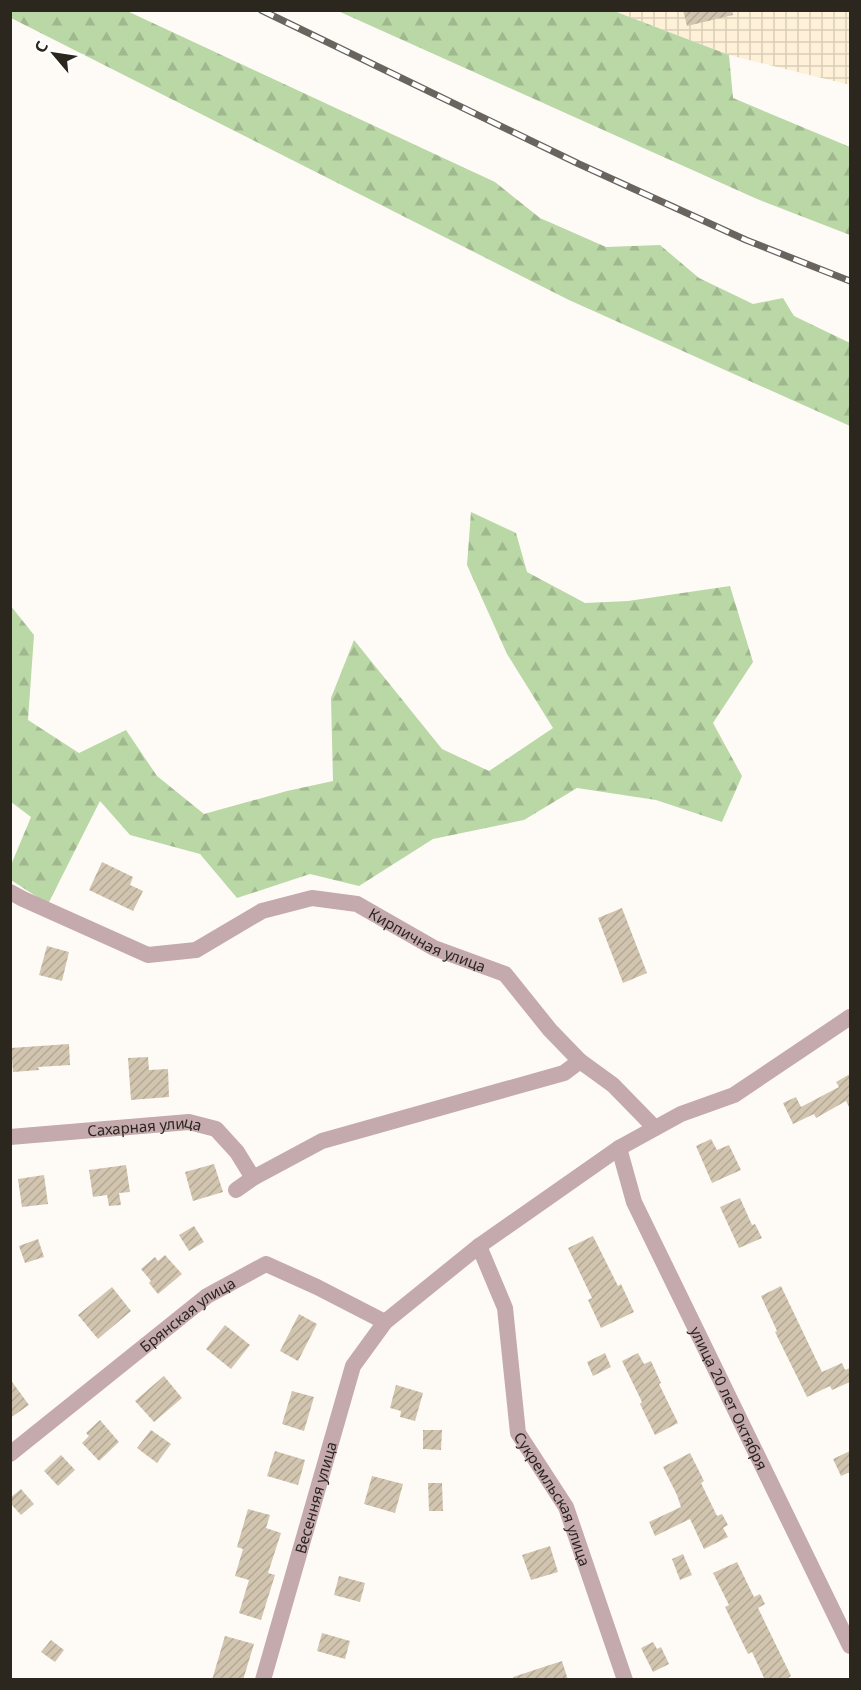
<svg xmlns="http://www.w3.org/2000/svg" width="861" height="1690" font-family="'Noto Sans',sans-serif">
	<defs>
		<pattern id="industrial-grid" width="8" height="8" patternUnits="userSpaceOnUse" patternTransform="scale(1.5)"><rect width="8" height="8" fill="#fef1d8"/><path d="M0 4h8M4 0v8" fill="none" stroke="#daceb9"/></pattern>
		<pattern id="forest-firs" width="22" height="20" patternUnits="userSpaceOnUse" patternTransform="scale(1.5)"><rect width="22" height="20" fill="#bad7a6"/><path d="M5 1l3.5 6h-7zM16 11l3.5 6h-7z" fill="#a0b88e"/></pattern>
		<pattern id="building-hatch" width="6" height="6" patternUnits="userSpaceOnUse" patternTransform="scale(1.5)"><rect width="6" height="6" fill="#d2c5af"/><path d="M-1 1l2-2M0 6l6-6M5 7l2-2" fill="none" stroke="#b4a996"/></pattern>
	</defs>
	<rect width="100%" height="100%" fill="#fefbf7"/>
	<polygon fill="url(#industrial-grid)" points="614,11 850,11 850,85 729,55"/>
	<g fill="url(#forest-firs)">
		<polygon points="10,11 127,11 495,182 540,218 606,247 660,245 699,278 753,304 783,298 794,316 850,343 850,426 569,300 11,18"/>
		<polygon points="338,11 614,11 729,55 733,98 850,147 850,235 757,199"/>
		<polygon points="471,512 516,533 527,572 585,603 628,601 730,586 753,662 713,723 742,776 722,822 656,800 577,788 524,820 433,839 359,886 310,874 237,898 200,854 130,835 100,801 48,904 11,880 11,865 31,817 11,802 10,605 34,635 28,720 79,753 126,730 157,776 204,814 287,791 333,781 331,698 354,640 442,749 489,771 553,728 507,654 467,565"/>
	</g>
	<g fill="url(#building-hatch)">
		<polygon points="683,10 732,10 733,15 687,26"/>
		<polygon points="102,862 133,877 130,885 143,891 133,911 89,890"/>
		<polygon points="622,908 647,973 623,983 598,918"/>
		<polygon points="47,946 69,952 62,981 39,975"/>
		<polygon points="69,1044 70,1065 38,1067 39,1070 13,1072 11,1048"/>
		<polygon points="148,1057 149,1070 168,1069 169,1097 131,1100 128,1058"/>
		<polygon points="850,1074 850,1109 846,1101 816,1118 814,1114 793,1124 783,1103 796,1097 801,1107 839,1087 836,1082"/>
		<polygon points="711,1139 717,1150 729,1145 741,1170 712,1183 696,1146"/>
		<polygon points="214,1164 223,1192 193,1201 185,1172"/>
		<polygon points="126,1165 130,1192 119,1193 121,1205 109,1206 107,1195 93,1197 89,1170"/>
		<polygon points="44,1175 48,1204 22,1207 18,1179"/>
		<polygon points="740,1198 752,1225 755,1224 762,1238 739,1248 720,1207"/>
		<polygon points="194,1226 204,1242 189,1251 179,1235"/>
		<polygon points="593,1236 618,1286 621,1284 634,1312 601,1328 588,1300 592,1298 568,1248"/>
		<polygon points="38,1239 44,1257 25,1263 19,1246"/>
		<polygon points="165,1255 182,1274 158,1294 149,1283 151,1281 141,1269 155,1257 158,1261"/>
		<polygon points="781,1286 822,1372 842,1363 845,1370 850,1368 850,1382 832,1390 830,1386 807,1397 775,1332 777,1331 761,1296"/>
		<polygon points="112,1287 131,1311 98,1339 78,1315"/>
		<polygon points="299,1314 317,1324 298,1361 280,1351"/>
		<polygon points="225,1325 250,1345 231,1369 206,1349"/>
		<polygon points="605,1353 611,1367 593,1376 587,1362"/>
		<polygon points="638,1353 644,1364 651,1361 661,1383 659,1384 678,1423 655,1435 640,1404 642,1402 622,1361"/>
		<polygon points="164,1376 182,1398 154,1422 135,1401"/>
		<polygon points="10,1379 29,1405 10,1418"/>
		<polygon points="396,1385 423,1393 415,1421 400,1417 401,1411 390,1408"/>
		<polygon points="292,1391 314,1397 304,1431 282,1424"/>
		<polygon points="100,1420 119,1442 99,1461 82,1443 89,1436 86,1433"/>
		<polygon points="151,1430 171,1444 157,1463 137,1448"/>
		<polygon points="423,1430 442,1430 441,1450 423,1449"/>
		<polygon points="275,1451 305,1460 298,1485 267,1476"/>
		<polygon points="850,1451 850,1472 841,1476 833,1459"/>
		<polygon points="690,1453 704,1481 701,1483 717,1516 722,1514 728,1525 723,1528 728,1537 704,1549 690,1519 655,1536 649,1522 681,1507 677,1495 663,1467"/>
		<polygon points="61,1455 75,1470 58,1486 44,1471"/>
		<polygon points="372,1476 403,1484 395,1513 364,1504"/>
		<polygon points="428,1483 442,1483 443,1511 429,1511"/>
		<polygon points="21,1489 34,1504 21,1515 10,1503 10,1498"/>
		<polygon points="248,1509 270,1515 266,1528 281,1533 268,1573 275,1575 261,1620 239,1613 249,1580 235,1576 243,1549 237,1547"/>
		<polygon points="550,1546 558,1572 531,1580 522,1555"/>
		<polygon points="683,1554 692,1575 680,1580 672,1559"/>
		<polygon points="737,1562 754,1597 760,1594 765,1604 758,1608 791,1676 785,1680 765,1680 752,1652 748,1654 725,1607 729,1605 713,1573"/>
		<polygon points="339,1576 365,1583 360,1602 334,1595"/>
		<polygon points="322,1633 350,1641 345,1659 317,1651"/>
		<polygon points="225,1636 254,1644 243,1680 212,1680"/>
		<polygon points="51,1640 64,1650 55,1662 41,1652"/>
		<polygon points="653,1642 657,1649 661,1647 669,1664 653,1672 641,1648"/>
		<polygon points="562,1661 568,1680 513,1680 513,1677"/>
	</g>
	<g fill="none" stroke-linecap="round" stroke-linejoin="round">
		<g stroke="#c4a9ad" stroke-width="16">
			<path id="s1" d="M10,892L23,899L148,955L196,950L262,911L312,898L357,904L434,948L505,974L550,1030L580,1061"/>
			<path id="s2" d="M10,1137L189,1122L216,1129L237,1152L253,1178"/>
			<path id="s3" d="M619,1148L634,1202L850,1646"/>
			<polyline points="236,1190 253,1178 322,1141 564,1073 580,1061 613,1085 655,1128"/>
			<path id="s4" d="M479,1246L505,1308L518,1433L566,1507L625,1680"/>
			<path id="s5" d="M10,1454L207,1296L266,1264L317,1287L385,1322"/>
			<path id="s6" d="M263,1680L353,1366L385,1322L479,1246L619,1148L681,1114L734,1095L850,1017"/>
		</g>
		<defs>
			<polyline id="rail" points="261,10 579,164 746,240 850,281"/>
		</defs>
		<use href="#rail" stroke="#69655e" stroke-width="7"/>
		<use href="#rail" stroke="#fff" stroke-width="4.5" stroke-dasharray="14" stroke-linecap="butt"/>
	</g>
	<g text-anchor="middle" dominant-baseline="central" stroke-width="5" stroke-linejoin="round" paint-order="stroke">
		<g font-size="15" fill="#2b261e" stroke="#fff">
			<text stroke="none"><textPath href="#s1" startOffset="453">Кирпичная улица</textPath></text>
			<text stroke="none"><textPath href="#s2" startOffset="135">Сахарная улица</textPath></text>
			<text stroke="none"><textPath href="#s5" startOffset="226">Брянская улица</textPath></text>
			<text stroke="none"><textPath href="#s3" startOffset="274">улица 20 лет Октября</textPath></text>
			<text stroke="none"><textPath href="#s6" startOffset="190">Весенняя улица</textPath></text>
			<text stroke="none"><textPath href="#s4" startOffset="268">Сукремльская улица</textPath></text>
		</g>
	</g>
	<rect width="861" height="1690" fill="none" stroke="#2b261e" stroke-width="24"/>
	<g transform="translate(54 54) rotate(299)" stroke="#ffffff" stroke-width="4.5" paint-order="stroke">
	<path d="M0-4.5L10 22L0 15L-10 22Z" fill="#2b261e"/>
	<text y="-9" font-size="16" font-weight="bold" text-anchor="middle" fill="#2b261e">С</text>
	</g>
</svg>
